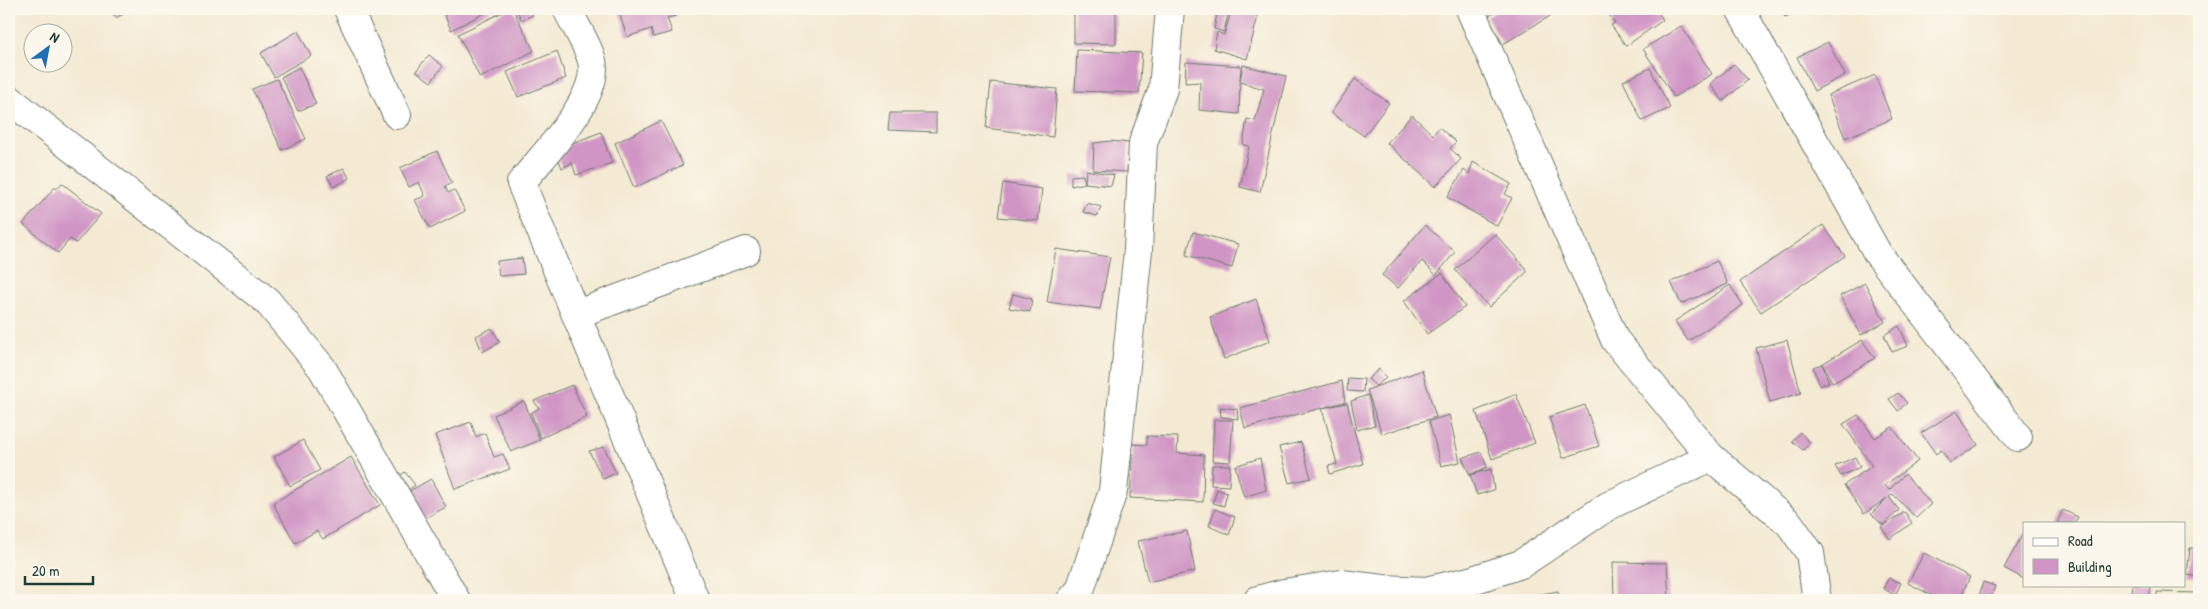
<svg xmlns="http://www.w3.org/2000/svg" width="2208" height="609" font-family="'Patrick Hand',sans-serif">
	<rect width="100%" height="100%" fill="#fbf7ec"/>
	<filter id="ink" filterUnits="userSpaceOnUse"><feTurbulence type="fractalNoise" baseFrequency=".02" numOctaves="2"/><feDisplacementMap in="SourceGraphic" scale="10" xChannelSelector="R" yChannelSelector="G"/><feConvolveMatrix kernelMatrix="1 2 1 2 8 2 1 2 1" color-interpolation-filters="sRGB"/></filter>
	<filter id="wash" filterUnits="userSpaceOnUse"><feTurbulence type="fractalNoise" baseFrequency=".0096" numOctaves="4" result="noise"/><feDisplacementMap in="SourceGraphic" scale="20" xChannelSelector="R" yChannelSelector="G"/><feGaussianBlur stdDeviation="1.12" result="paint"/><feColorMatrix in="noise" values="0 0 0 0 0 0 0 0 0 0 0 0 0 0 0 0 0 1.4 0 .05"/><feComposite in="paint" operator="in"/></filter>
	<g filter="url(#wash)">
		<rect width="100%" height="100%" fill="#f4ead3"/>
		<g id="blocks">
			<g fill="#d095c5">
				<polygon points="110,9 131,9 116,18"/>
				<polygon points="442,9 491,9 491,10 451,30"/>
				<polygon points="509,9 513,9 534,51 480,78 458,34"/>
				<polygon points="520,9 529,9 533,15 521,20 517,10"/>
				<polygon points="618,9 673,9 676,16 667,18 672,32 653,37 651,29 627,37"/>
				<polygon points="1074,9 1116,9 1116,44 1074,43"/>
				<polygon points="1218,9 1229,10 1224,32 1214,29"/>
				<polygon points="1232,9 1258,16 1247,59 1214,49 1217,32 1224,35"/>
				<polygon points="1501,9 1562,9 1503,44 1487,17"/>
				<polygon points="1605,9 1656,9 1663,20 1626,46 1611,25 1615,23"/>
				<polygon points="1782,9 1804,9 1785,17"/>
				<polygon points="1681,26 1712,74 1674,97 1643,49"/>
				<polygon points="298,31 311,56 274,77 261,53"/>
				<polygon points="1828,42 1845,75 1814,91 1797,57"/>
				<polygon points="1077,50 1142,53 1139,93 1075,91"/>
				<polygon points="557,51 566,78 518,97 507,72"/>
				<polygon points="429,55 443,66 431,82 416,71"/>
				<polygon points="1186,62 1241,66 1240,81 1243,65 1286,76 1260,192 1240,187 1249,146 1243,145 1247,119 1255,121 1264,89 1240,82 1239,114 1199,110 1200,82 1185,83"/>
				<polygon points="1734,64 1748,80 1723,101 1710,84"/>
				<polygon points="299,67 316,104 298,111 281,77"/>
				<polygon points="1650,68 1670,108 1642,121 1623,81"/>
				<polygon points="1875,75 1892,119 1845,138 1828,95"/>
				<polygon points="277,79 306,139 282,150 252,89"/>
				<polygon points="1355,79 1389,103 1364,136 1331,113"/>
				<polygon points="991,82 1057,89 1053,137 986,128"/>
				<polygon points="890,113 936,113 936,132 888,130"/>
				<polygon points="1412,115 1433,135 1439,127 1456,142 1450,148 1461,159 1435,187 1387,143"/>
				<polygon points="661,121 683,165 634,188 615,143"/>
				<polygon points="601,132 612,163 576,175 572,163 562,168 555,150"/>
				<polygon points="1111,141 1129,143 1127,172 1093,170 1094,143"/>
				<polygon points="437,151 452,183 445,186 448,193 454,190 465,211 430,229 415,200 425,196 419,182 409,187 400,168"/>
				<polygon points="1473,162 1511,184 1505,194 1512,198 1497,226 1447,197 1464,170 1469,174"/>
				<polygon points="344,168 349,178 334,187 327,176"/>
				<polygon points="1086,170 1114,175 1111,186 1085,183"/>
				<polygon points="1083,175 1085,183 1071,186 1071,176"/>
				<polygon points="62,183 101,214 76,243 70,239 58,253 23,224 55,187 56,189"/>
				<polygon points="1003,183 1042,189 1038,221 998,217"/>
				<polygon points="1087,203 1101,207 1097,216 1083,212"/>
				<polygon points="1425,225 1455,252 1436,275 1422,261 1398,288 1382,275"/>
				<polygon points="1823,225 1845,256 1761,312 1740,282"/>
				<polygon points="1193,232 1238,244 1232,268 1186,255"/>
				<polygon points="1495,234 1528,271 1489,307 1455,270"/>
				<polygon points="1056,249 1110,257 1100,309 1047,302"/>
				<polygon points="522,258 524,274 499,276 497,261"/>
				<polygon points="1717,261 1728,284 1681,304 1671,282"/>
				<polygon points="1442,273 1465,307 1427,334 1404,301"/>
				<polygon points="1865,283 1885,322 1861,335 1840,296"/>
				<polygon points="1730,285 1743,305 1688,341 1675,321"/>
				<polygon points="1013,294 1032,299 1030,312 1009,308"/>
				<polygon points="1256,299 1270,341 1224,359 1210,317"/>
				<polygon points="1899,326 1908,346 1892,352 1884,335"/>
				<polygon points="492,328 500,342 482,352 476,336"/>
				<polygon points="1787,340 1801,393 1770,402 1756,348"/>
				<polygon points="1862,340 1875,358 1833,383 1822,364"/>
				<polygon points="1822,364 1829,382 1820,386 1813,367"/>
				<polygon points="1379,369 1386,378 1376,386 1368,379"/>
				<polygon points="1422,370 1436,417 1382,434 1367,390"/>
				<polygon points="1348,378 1364,379 1363,392 1347,391"/>
				<polygon points="1342,381 1345,402 1245,428 1240,408"/>
				<polygon points="572,385 587,417 541,438 531,413 539,408 534,401"/>
				<polygon points="1898,393 1907,403 1898,411 1889,399"/>
				<polygon points="1516,394 1535,443 1492,459 1476,411"/>
				<polygon points="1368,395 1375,425 1357,430 1351,401"/>
				<polygon points="524,401 540,440 511,452 494,415"/>
				<polygon points="1347,403 1363,464 1330,474 1328,466 1337,464 1322,408"/>
				<polygon points="1585,405 1599,446 1563,458 1549,417"/>
				<polygon points="1220,407 1237,409 1238,419 1221,417"/>
				<polygon points="1957,411 1978,445 1950,463 1941,450 1936,454 1921,433"/>
				<polygon points="1449,415 1460,462 1441,466 1429,421"/>
				<polygon points="1858,415 1875,438 1892,427 1918,461 1885,485 1889,490 1905,474 1931,504 1916,518 1893,494 1889,497 1899,510 1883,525 1871,514 1887,498 1864,514 1844,485 1872,466 1843,424"/>
				<polygon points="1214,420 1233,420 1230,462 1212,461"/>
				<polygon points="471,422 476,437 485,433 494,457 503,454 510,469 455,489 435,435"/>
				<polygon points="1800,432 1810,443 1803,450 1792,441"/>
				<polygon points="1147,436 1178,437 1177,453 1204,455 1203,502 1130,498 1133,444 1147,445"/>
				<polygon points="303,440 320,470 290,486 274,457"/>
				<polygon points="1301,442 1311,478 1289,483 1279,447"/>
				<polygon points="604,447 616,473 603,479 589,451"/>
				<polygon points="1481,452 1487,467 1470,475 1462,458"/>
				<polygon points="351,457 380,505 323,539 317,531 295,543 273,503"/>
				<polygon points="1855,457 1860,467 1841,476 1835,466"/>
				<polygon points="1260,458 1266,490 1244,497 1235,466"/>
				<polygon points="1212,465 1230,465 1229,486 1211,485"/>
				<polygon points="1491,469 1494,490 1477,495 1470,475"/>
				<polygon points="405,472 415,485 407,491 397,478"/>
				<polygon points="431,479 446,507 422,520 406,493"/>
				<polygon points="1217,489 1227,493 1224,506 1213,503"/>
				<polygon points="1215,509 1235,517 1229,535 1209,526"/>
				<polygon points="2063,510 2078,517 2075,523 2057,523"/>
				<polygon points="1905,512 1912,523 1890,539 1881,527"/>
				<polygon points="1187,531 1195,571 1148,582 1138,541"/>
				<polygon points="2024,532 2024,579 2004,568"/>
				<polygon points="2190,548 2199,548 2199,577 2187,575"/>
				<polygon points="1924,553 1970,577 1959,600 1940,600 1908,583"/>
				<polygon points="1613,562 1667,563 1669,600 1614,600"/>
				<polygon points="1889,578 1901,583 1895,596 1883,588"/>
				<polygon points="1983,582 1995,586 1990,600 1979,597"/>
				<polygon points="2133,585 2151,585 2149,599 2131,597"/>
				<polygon points="1558,591 1560,600 1521,600 1521,598"/>
				<polygon points="2157,592 2199,593 2199,600 2157,600"/>
			</g>
		</g>
	</g>
	<g filter="url(#ink)">
		<use href="#blocks" fill-opacity="0" stroke="#6a7a6c" stroke-width="1"/>
		<g fill="none" stroke-linecap="round" stroke-linejoin="round">
			<defs>
				<g id="minor">
					<polyline points="348,9 397,115"/>
					<path d="M567,9C574,24 588,45 592,61C601,97 543,155 521,183L695,600"/>
					<polyline points="1470,9 1615,340 1711,457 1789,523 1810,553 1817,600"/>
					<polyline points="1740,9 1878,254 2018,437"/>
					<polyline points="9,99 267,301 322,368 456,600"/>
					<polyline points="577,314 746,251"/>
					<polyline points="1071,600 1080,590 1113,491 1138,250 1143,143 1163,89 1170,9"/>
					<polyline points="1258,600 1284,593 1341,584 1383,589 1426,591 1470,581 1521,564 1608,506 1711,457"/>
				</g>
			</defs>
			<use href="#minor" stroke="#6a7a6c" stroke-width="30"/>
			<use href="#minor" stroke="#fff" stroke-width="28"/>
		</g>
	</g>
	<rect width="2208" height="609" fill="none" stroke="#fbf7ec" stroke-width="30"/>
	<rect x="2023" y="522" width="162" height="65" fill="#fbf7ec" stroke="#a3ada2"/>
	<rect x="2033" y="538" width="25" height="8" fill="#ffffff" stroke="#a3ada2"/>
	<text x="2068" y="546" font-size="15" fill="#1f3d34">Road</text>
	<rect x="2033" y="559" width="25" height="15" fill="#d095c5" stroke="#a3ada2"/>
	<text x="2068" y="572" font-size="15" fill="#1f3d34">Building</text>
	<g transform="translate(48 48) rotate(32)"><circle r="24" fill="#fbf7ec" stroke="#a3ada2"/>
	<path d="M0-4L9 19L0 12L-9 19Z" fill="#1f6fb2"/>
	<text y="-8" font-size="14" font-weight="bold" text-anchor="middle" fill="#1f3d34">N</text>
	</g>
	<path d="M25 576v8h68v-8" fill="none" stroke="#1f3d34" stroke-width="2.5"/>
	<text x="32" y="576" font-size="15" fill="#1f3d34" stroke="#fbf7ec" stroke-width="4" paint-order="stroke">20 m</text>
</svg>
